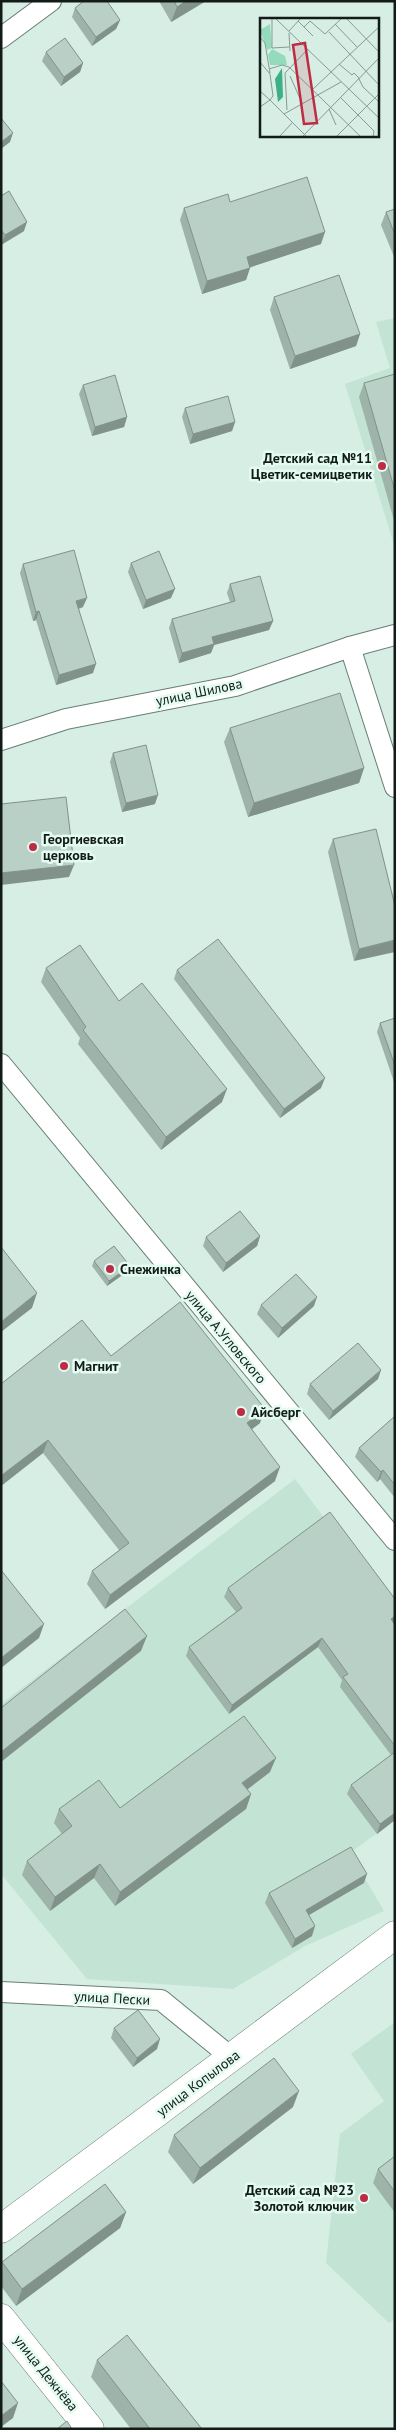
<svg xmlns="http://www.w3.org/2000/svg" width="396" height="2430" font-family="'PT Sans',sans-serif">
	<rect width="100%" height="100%" fill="#d6eee3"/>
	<g fill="#c3e3d5">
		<polygon points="395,318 395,548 345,384 390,368 376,322"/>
		<polygon points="295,1479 395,1612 395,1623 383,1631 394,1646 395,1820 350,1853 384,1911 305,1946 233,1989 87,1979 1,1874 1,1704"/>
		<polygon points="395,2022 395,2319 389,2323 326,2263 340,2134 384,2101 351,2054"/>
	</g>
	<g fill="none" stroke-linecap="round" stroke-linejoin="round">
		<defs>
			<g id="street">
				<polyline points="1,38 51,1"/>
				<polyline points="350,647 395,787"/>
				<polyline points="1,740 66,719 235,686 350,647 395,635"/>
				<polyline points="1,1064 395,1540"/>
				<polyline points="1,1992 161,2000 232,2058"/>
			</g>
			<g id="secondary">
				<polyline points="1,2229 395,1935"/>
				<polyline points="1,2318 90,2429"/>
			</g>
		</defs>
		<use href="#street" stroke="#687e75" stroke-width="22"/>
		<use href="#secondary" stroke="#687e75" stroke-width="29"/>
		<use href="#street" stroke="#fff" stroke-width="20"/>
		<use href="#secondary" stroke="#fff" stroke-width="28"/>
	</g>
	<g fill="#9eb3a9">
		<polygon points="159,1 206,1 171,22"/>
		<polygon points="75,8 120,20 116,29 92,46 72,17"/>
		<polygon points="46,52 83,63 80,72 61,86 42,61"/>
		<polygon points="1,196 24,231 1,245"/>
		<polygon points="230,202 321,244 250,267 246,280 202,294 180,220 184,208"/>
		<polygon points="395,209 395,259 381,225 386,212"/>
		<polygon points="274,297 360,334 356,346 290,369 270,310"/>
		<polygon points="395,374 395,524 359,397 364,383"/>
		<polygon points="83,385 127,417 124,427 92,436 79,394"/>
		<polygon points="185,408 235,422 232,431 190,444 182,417"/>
		<polygon points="131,563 171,598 143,609 128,572"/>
		<polygon points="23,564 83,607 79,609 93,673 56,685 36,620 33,621 20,573"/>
		<polygon points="230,584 273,621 269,630 214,645 211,653 179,663 169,628 172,619 230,602 227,593"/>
		<polygon points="230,728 364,768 359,783 248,817 224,742"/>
		<polygon points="113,753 155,804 122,812 110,762"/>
		<polygon points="333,839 395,906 354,961 328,852"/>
		<polygon points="46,968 119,1001 222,1102 161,1150 78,1044 80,1038 41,982"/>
		<polygon points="177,970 321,1088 280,1118 174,979"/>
		<polygon points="395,1018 395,1085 377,1032 380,1023"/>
		<polygon points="260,1236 257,1246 223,1272 203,1246 206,1237"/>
		<polygon points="94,1261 130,1266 128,1271 107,1286 92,1266"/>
		<polygon points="261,1305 314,1306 278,1338 257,1314"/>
		<polygon points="111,1356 260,1423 252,1429 275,1481 105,1609 87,1584 92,1571 119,1550 43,1453 1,1486 1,1384"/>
		<polygon points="381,1370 378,1379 329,1420 307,1394 310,1384"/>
		<polygon points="395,1416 395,1498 380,1479 377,1482 355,1457 359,1448"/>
		<polygon points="228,1588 395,1599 395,1623 394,1624 395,1625 395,1820 377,1834 347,1794 351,1785 391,1755 340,1687 342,1680 318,1647 229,1714 186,1656 189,1647 236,1612 224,1597"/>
		<polygon points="270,1772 247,1790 251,1794 246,1809 115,1906 94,1878 50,1911 22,1875 27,1861 62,1834 54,1823 59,1809 120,1808"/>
		<polygon points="364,1883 309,1915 312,1936 292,1948 265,1903 269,1893"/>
		<polygon points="114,2028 157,2049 133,2067 111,2038"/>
		<polygon points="293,2107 193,2184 168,2152 174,2135"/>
		<polygon points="395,2156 395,2213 373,2183 378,2169"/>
		<polygon points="126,2212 120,2228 16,2306 1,2286 2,2262"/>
		<polygon points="97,2360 202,2429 131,2429 91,2377"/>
	</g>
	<g fill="#81928a">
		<polygon points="186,1 206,1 171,22 177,7"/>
		<polygon points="120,20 116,29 92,46 96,37"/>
		<polygon points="83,63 80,72 61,86 64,77"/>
		<polygon points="13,133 10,142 1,149 1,142"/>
		<polygon points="27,222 24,231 1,245 5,235"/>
		<polygon points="325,232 321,244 242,270 247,257"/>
		<polygon points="250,268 246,280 202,294 207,281"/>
		<polygon points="360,334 356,346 290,369 295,356"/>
		<polygon points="127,417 124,427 92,436 95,427"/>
		<polygon points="235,422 232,431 190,444 193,434"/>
		<polygon points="175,589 171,598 143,609 146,600"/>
		<polygon points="87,598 83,607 73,610 76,601"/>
		<polygon points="39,611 36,620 33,621 36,612"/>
		<polygon points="273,621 269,630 214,645 211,653 179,663 182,653 212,637"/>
		<polygon points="96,664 93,673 56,685 59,675"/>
		<polygon points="364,768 359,783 248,817 254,803"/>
		<polygon points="158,795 155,804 122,812 126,803"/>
		<polygon points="74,865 69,877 1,885 1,873"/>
		<polygon points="395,940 395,952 354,961 359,949"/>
		<polygon points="325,1078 321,1088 280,1118 284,1109"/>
		<polygon points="227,1089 222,1102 161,1150 166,1137"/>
		<polygon points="260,1236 257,1246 223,1272 226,1263"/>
		<polygon points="130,1266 128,1271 107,1286 109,1281"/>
		<polygon points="37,1293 32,1308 1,1332 1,1322"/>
		<polygon points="317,1297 314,1306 278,1338 282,1328"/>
		<polygon points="381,1370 378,1379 329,1420 333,1411"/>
		<polygon points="265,1409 260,1423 242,1437 247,1423"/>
		<polygon points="48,1440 43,1453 1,1486 1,1478 2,1475"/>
		<polygon points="280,1467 275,1481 105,1609 110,1595"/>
		<polygon points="383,1470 380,1479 377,1482 381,1472"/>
		<polygon points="395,1616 395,1623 387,1628 391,1619"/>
		<polygon points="44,1624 39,1638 1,1668 1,1658"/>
		<polygon points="147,1636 141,1651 1,1762 1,1752"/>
		<polygon points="322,1638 318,1647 229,1714 232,1705"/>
		<polygon points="276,1758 270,1772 237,1797 242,1783"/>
		<polygon points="251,1794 246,1809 115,1906 120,1892"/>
		<polygon points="395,1813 395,1820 377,1834 380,1824"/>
		<polygon points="100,1864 94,1878 50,1911 55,1897"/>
		<polygon points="367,1874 364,1883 302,1919 306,1910"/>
		<polygon points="315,1926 312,1936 292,1948 295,1939"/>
		<polygon points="160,2039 157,2049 133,2067 137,2058"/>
		<polygon points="299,2091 293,2107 193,2184 200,2168"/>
		<polygon points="126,2212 120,2228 16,2306 22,2289"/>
		<polygon points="18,2403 13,2418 1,2427 1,2416"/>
	</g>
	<g fill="#b8d0c5" stroke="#81928a">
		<polygon points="84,1 107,1 120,20 96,37 75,8"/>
		<polygon points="174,1 186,1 177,7"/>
		<polygon points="65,38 83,63 64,77 46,52"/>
		<polygon points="1,118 13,133 1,142"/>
		<polygon points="307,177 325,232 247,257 250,268 207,281 184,208 228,194 230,202"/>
		<polygon points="9,191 27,222 5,235 1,230 1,196"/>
		<polygon points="395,209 395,235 386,212"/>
		<polygon points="339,275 360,334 295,356 274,297"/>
		<polygon points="395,374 395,491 364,383"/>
		<polygon points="115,375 127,417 95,427 83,385"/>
		<polygon points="228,396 235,422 193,434 185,408"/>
		<polygon points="74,550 87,598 76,601 96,664 59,675 39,611 36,612 23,564"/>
		<polygon points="159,551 175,589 146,600 131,563"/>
		<polygon points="260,576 273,621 212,637 214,644 182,653 172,619 235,601 230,584"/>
		<polygon points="340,693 364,768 254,803 230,728"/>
		<polygon points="146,745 158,795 126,803 113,753"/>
		<polygon points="66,797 74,865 1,873 1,804"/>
		<polygon points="376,829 395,906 395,940 359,949 333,839"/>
		<polygon points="218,939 325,1078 284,1109 177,970"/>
		<polygon points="80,945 119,1001 142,983 227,1089 166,1137 83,1030 86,1027 46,968"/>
		<polygon points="395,1018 395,1066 380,1023"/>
		<polygon points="240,1211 260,1236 226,1263 206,1237"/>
		<polygon points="114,1246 130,1266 109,1281 94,1261"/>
		<polygon points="1,1247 37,1293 1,1322"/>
		<polygon points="296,1274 317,1297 282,1328 261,1305"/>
		<polygon points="180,1302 265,1409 247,1423 280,1467 110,1595 92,1571 129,1543 48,1440 2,1475 1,1474 1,1384 82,1320 111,1356"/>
		<polygon points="358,1343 381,1370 333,1411 310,1384"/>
		<polygon points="395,1416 395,1485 383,1470 381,1472 359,1448"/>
		<polygon points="330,1512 395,1599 395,1616 391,1619 395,1625 395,1746 343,1677 348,1674 322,1638 232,1705 189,1647 242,1608 228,1588"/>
		<polygon points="1,1570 44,1624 1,1658"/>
		<polygon points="125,1609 147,1636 1,1752 1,1708"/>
		<polygon points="244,1716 276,1758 242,1783 251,1794 120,1892 100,1864 55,1897 27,1861 72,1826 59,1809 99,1780 120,1808"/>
		<polygon points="395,1752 395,1813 380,1824 351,1785"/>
		<polygon points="351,1847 367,1874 306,1910 315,1926 295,1939 269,1893"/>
		<polygon points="138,2010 160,2039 137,2058 114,2028"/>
		<polygon points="274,2058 299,2091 200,2168 174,2135"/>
		<polygon points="395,2156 395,2192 378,2169"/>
		<polygon points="105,2184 126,2212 22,2289 2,2262"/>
		<polygon points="127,2335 202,2429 150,2429 97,2360"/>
		<polygon points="1,2381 18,2403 1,2416"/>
		<polygon points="67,2421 72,2429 57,2429"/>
	</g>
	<g fill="#bd2c44" stroke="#e3fbf0" stroke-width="2">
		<circle cx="382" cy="466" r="5"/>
		<circle cx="33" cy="847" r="5"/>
		<circle cx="110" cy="1269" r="5"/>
		<circle cx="64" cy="1366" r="5"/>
		<circle cx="241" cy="1412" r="5"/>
		<circle cx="364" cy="2198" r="5"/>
	</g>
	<g text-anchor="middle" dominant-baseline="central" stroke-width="5" stroke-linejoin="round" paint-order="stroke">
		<g font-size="14" font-weight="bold" fill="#131b18" stroke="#e3fbf0" text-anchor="start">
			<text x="372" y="458" text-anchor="end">Детский сад №11<tspan x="372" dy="16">Цветик-семицветик</tspan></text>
			<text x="43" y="839">Георгиевская<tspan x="43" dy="16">церковь</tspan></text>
			<text x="120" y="1269">Снежинка</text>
			<text x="74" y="1366">Магнит</text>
			<text x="251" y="1412">Айсберг</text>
			<text x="354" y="2190" text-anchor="end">Детский сад №23<tspan x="354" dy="16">Золотой ключик</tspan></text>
		</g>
		<g font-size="14" fill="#131b18" stroke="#e3fbf0">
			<text transform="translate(199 692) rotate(-12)">улица Шилова</text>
			<text transform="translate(226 1337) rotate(50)">улица А.Угловского</text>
			<text transform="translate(112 1998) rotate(3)">улица Пески</text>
			<text transform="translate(198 2083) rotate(-37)">улица Копылова</text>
			<text transform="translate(46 2373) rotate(51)">улица Дежнёва</text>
		</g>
	</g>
	<g transform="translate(260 18)">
		<rect width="119" height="119" fill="#d6eee3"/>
		<path d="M10,6L12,30L7,32L0,12ZM12,31L25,38L27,47H10L8,37Z" fill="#94dabd"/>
		<path d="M22,50L23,79L18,84L15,61Z" fill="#3faf89"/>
		<path fill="none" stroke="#889a92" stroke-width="1" d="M12,0V30L29,29M15,0L119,100M86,0L119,34M38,3L53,18M75,6L97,29M44,9L50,3L65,16L82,0M29,13L41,0M69,14L119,67M29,15L30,33M0,19L5,25L10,55M0,44L10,56L13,78L10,82L47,119M79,46L92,57L94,55L98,59L103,69L119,84M29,49L101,119M9,51L22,47L29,49M30,58L42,85M53,71L119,9M0,73L10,82L0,89M80,79L114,113L113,119M69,91L76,107M27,92L25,55L48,31M24,96L81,64M19,119L32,105M42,119L119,40M76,119L119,76"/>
		<path fill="#bd2c44" fill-opacity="0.15" stroke="#bd2c44" stroke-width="2.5" d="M45,25L57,105L44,106L33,27Z"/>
		<rect width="119" height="119" fill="none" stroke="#131b18" stroke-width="2.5"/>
	</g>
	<rect width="396" height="2430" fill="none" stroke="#131b18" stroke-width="5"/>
</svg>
